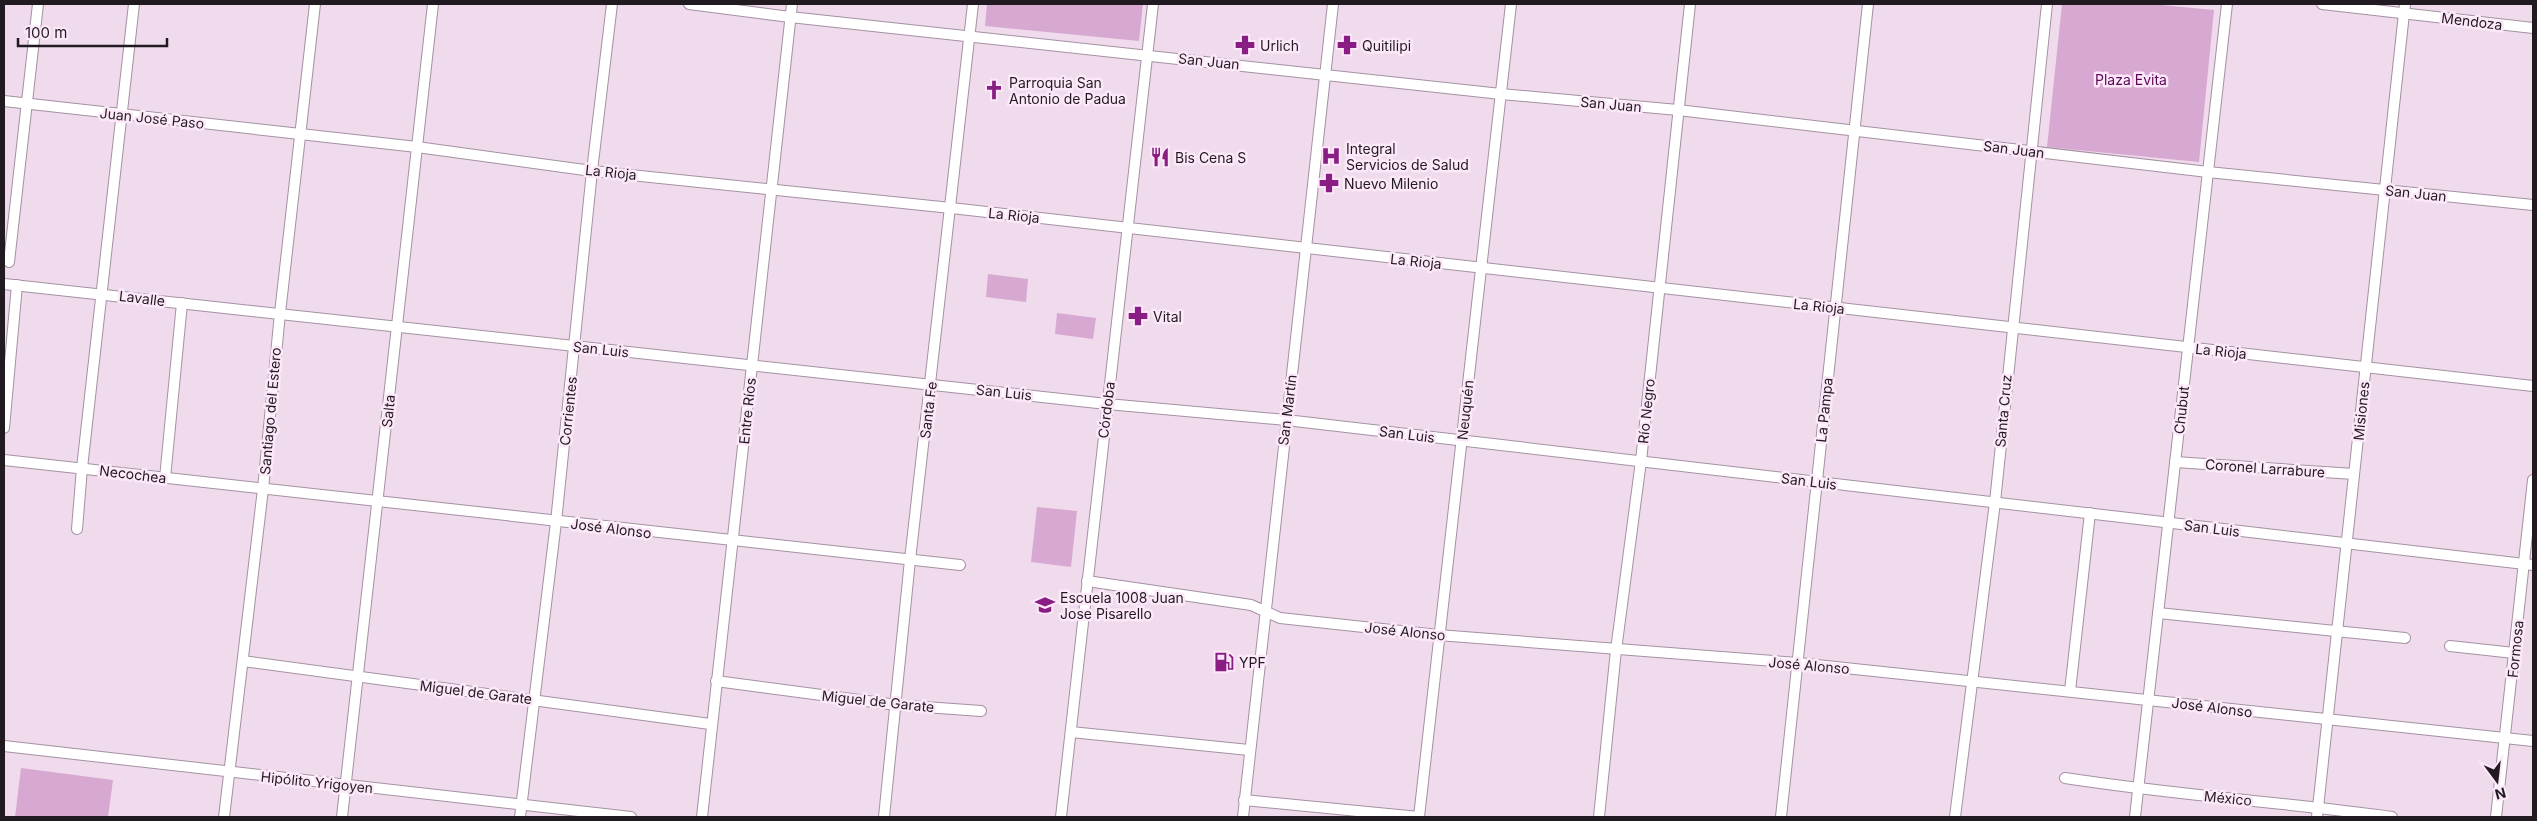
<svg xmlns="http://www.w3.org/2000/svg" width="2537" height="821" font-family="Inter,sans-serif">
	<rect width="100%" height="100%" fill="#efdbec"/>
	<g fill="#d7a8d1">
		<polygon points="987,4 1143,4 1139,41 985,26"/>
		<polygon points="2062,4 2150,4 2214,10 2199,162 2047,147"/>
		<polygon points="988,274 1028,279 1026,302 986,297"/>
		<polygon points="1057,313 1096,318 1093,339 1055,334"/>
		<polygon points="1037,507 1077,511 1071,567 1031,562"/>
		<polygon points="21,768 113,780 108,817 15,817"/>
	</g>
	<g fill="none" stroke-linecap="round" stroke-linejoin="round">
		<defs>
			<g id="minor">
				<polyline points="689,4 790,17 1501,94 1678,110 2208,172 2533,205"/>
				<polyline points="2322,4 2533,28"/>
				<polyline points="4,101 417,147 592,171 951,208 2533,386"/>
				<polyline points="9,262 38,4"/>
				<polyline points="4,284 1107,404 1286,420 2533,565"/>
				<polyline points="4,428 17,285"/>
				<polyline points="4,460 960,565"/>
				<polyline points="2175,462 2354,474"/>
				<polyline points="165,478 182,303"/>
				<polyline points="77,529 82,468 134,4"/>
				<polyline points="1087,581 1251,605 1280,618 1438,635 1798,663 2533,741"/>
				<polyline points="2158,613 2405,638"/>
				<polyline points="2450,646 2514,653"/>
				<polyline points="243,661 710,724"/>
				<polyline points="716,681 897,705 981,711"/>
				<polyline points="2070,691 2090,513"/>
				<polyline points="1071,732 1249,750"/>
				<polyline points="4,746 631,817"/>
				<path d="M2065,778C2174,795 2283,802 2392,817"/>
				<polyline points="1244,800 1419,817"/>
				<polyline points="224,817 263,489 280,313 315,4"/>
				<polyline points="342,817 433,4"/>
				<polyline points="520,817 556,522 592,171 612,4"/>
				<polyline points="702,817 792,4"/>
				<polyline points="884,817 910,560 973,4"/>
				<polyline points="1061,817 1153,4"/>
				<polyline points="1243,817 1333,4"/>
				<polyline points="1419,817 1511,4"/>
				<polyline points="1599,817 1616,650 1641,461 1690,4"/>
				<polyline points="1781,817 1868,4"/>
				<polyline points="1955,817 1995,502 2047,4"/>
				<polyline points="2135,817 2227,4"/>
				<polyline points="2317,817 2405,4"/>
				<polyline points="2496,817 2533,480"/>
			</g>
		</defs>
		<use href="#minor" stroke="#a491a2" stroke-width="12"/>
		<use href="#minor" stroke="#fff" stroke-width="10"/>
	</g>
	<defs>
		<symbol id="pharmacy-bare" viewBox="-9 -9 18 18"><path d="M-2-6h4v4h4v4h-4v4h-4v-4h-4v-4h4Z" fill="#891d83" stroke="#fde8fa" stroke-width="2.5" paint-order="stroke"/></symbol>
		<symbol id="church-bare" viewBox="-9 -9 18 18"><path d="M-1.2-6h2.4v3.5h3.3v2.4h-3.3V6h-2.4V-.1h-3.3v-2.4h3.3Z" fill="#891d83" stroke="#fde8fa" stroke-width="2.5" paint-order="stroke"/></symbol>
		<symbol id="hospital-bare" viewBox="-9 -9 18 18"><path d="M-5-5h3v3.5h4V-5h3V5h-3V1.5h-4V5h-3Z" fill="#891d83" stroke="#fde8fa" stroke-width="2.5" paint-order="stroke"/></symbol>
		<symbol id="restaurant-bare" viewBox="-9 -9 18 18"><path d="M-5-6h1v4h1v-4h1v4h1v-4h1v5L-1.5 .5V6h-2V.5L-5-1ZM5-6V6H3V1.5H1.5Q1.5-4 5-6Z" fill="#891d83" stroke="#fde8fa" stroke-width="2.5" paint-order="stroke"/></symbol>
		<symbol id="school-bare" viewBox="-9 -9 18 18"><path d="M0-5L7-2L0 1L-7-2ZM-4 1L0 2.5L4 1V4Q0 6-4 4Z" fill="#891d83" stroke="#fde8fa" stroke-width="2.5" paint-order="stroke"/></symbol>
		<symbol id="fuel-bare" viewBox="-9 -9 18 18"><path d="M-5.5-6h7V0h2V4h1.3V-2.5L3-4.5l.8-.8L6-3V5H2.5V1h-1V6h-7ZM-4.2-4.7v3.2H.2V-4.7Z" fill="#891d83" stroke="#fde8fa" stroke-width="2.5" paint-order="stroke"/></symbol>
	</defs>
	<g fill-rule="evenodd">
		<use href="#pharmacy-bare" x="1231" y="31" width="28" height="28"/>
		<use href="#pharmacy-bare" x="1333" y="31" width="28" height="28"/>
		<use href="#church-bare" x="980" y="76" width="28" height="28"/>
		<use href="#hospital-bare" x="1317" y="142" width="28" height="28"/>
		<use href="#restaurant-bare" x="1146" y="143" width="28" height="28"/>
		<use href="#pharmacy-bare" x="1315" y="169" width="28" height="28"/>
		<use href="#pharmacy-bare" x="1124" y="302" width="28" height="28"/>
		<use href="#school-bare" x="1031" y="591" width="28" height="28"/>
		<use href="#fuel-bare" x="1210" y="648" width="28" height="28"/>
	</g>
	<g text-anchor="middle" dominant-baseline="central" stroke-width="5" stroke-linejoin="round" paint-order="stroke">
		<g font-size="14" fill="#221a21" stroke="#fde8fa">
			<text transform="translate(2472 21) rotate(7)">Mendoza</text>
			<text transform="translate(1209 61) rotate(6)">San Juan</text>
			<text transform="translate(1611 104) rotate(5)">San Juan</text>
			<text transform="translate(152 118) rotate(6)">Juan José Paso</text>
			<text transform="translate(2014 149) rotate(7)">San Juan</text>
			<text transform="translate(611 172) rotate(6)">La Rioja</text>
			<text transform="translate(2416 193) rotate(6)">San Juan</text>
			<text transform="translate(1014 215) rotate(6)">La Rioja</text>
			<text transform="translate(1416 261) rotate(6)">La Rioja</text>
			<text transform="translate(142 298) rotate(7)">Lavalle</text>
			<text transform="translate(1819 306) rotate(6)">La Rioja</text>
			<text transform="translate(601 349) rotate(6)">San Luis</text>
			<text transform="translate(2221 351) rotate(6)">La Rioja</text>
			<text transform="translate(1004 392) rotate(6)">San Luis</text>
			<text transform="translate(928 410) rotate(-83)">Santa Fe</text>
			<text transform="translate(1106 410) rotate(-83)">Córdoba</text>
			<text transform="translate(1287 410) rotate(-83)">San Martín</text>
			<text transform="translate(1465 410) rotate(-84)">Neuquén</text>
			<text transform="translate(1824 410) rotate(-84)">La Pampa</text>
			<text transform="translate(2181 410) rotate(-84)">Chubut</text>
			<text transform="translate(270 411) rotate(-85)">Santiago del Estero</text>
			<text transform="translate(388 411) rotate(-84)">Salta</text>
			<text transform="translate(568 411) rotate(-84)">Corrientes</text>
			<text transform="translate(747 411) rotate(-84)">Entre Ríos</text>
			<text transform="translate(1646 411) rotate(-84)">Río Negro</text>
			<text transform="translate(2003 411) rotate(-85)">Santa Cruz</text>
			<text transform="translate(2361 411) rotate(-84)">Misiones</text>
			<text transform="translate(1407 434) rotate(7)">San Luis</text>
			<text transform="translate(2265 468) rotate(4)">Coronel Larrabure</text>
			<text transform="translate(133 474) rotate(7)">Necochea</text>
			<text transform="translate(1809 481) rotate(7)">San Luis</text>
			<text transform="translate(611 528) rotate(7)">José Alonso</text>
			<text transform="translate(2212 528) rotate(7)">San Luis</text>
			<text transform="translate(1405 631) rotate(6)">José Alonso</text>
			<text transform="translate(2515 649) rotate(-84)">Formosa</text>
			<text transform="translate(1809 665) rotate(5)">José Alonso</text>
			<text transform="translate(476 692) rotate(7)">Miguel de Garate</text>
			<text transform="translate(878 701) rotate(6)">Miguel de Garate</text>
			<text transform="translate(2212 707) rotate(7)">José Alonso</text>
			<text transform="translate(317 782) rotate(6)">Hipólito Yrigoyen</text>
			<text transform="translate(2228 798) rotate(6)">México</text>
		</g>
		<g font-size="14" fill="#221a21" stroke="#fde8fa" text-anchor="start">
			<text x="1260" y="45">Urlich</text>
			<text x="1362" y="45">Quitilipi</text>
			<text x="1009" y="82">Parroquia San<tspan x="1009" dy="16">Antonio de Padua</tspan></text>
			<text x="1346" y="148">Integral<tspan x="1346" dy="16">Servicios de Salud</tspan></text>
			<text x="1175" y="157">Bis Cena S</text>
			<text x="1344" y="183">Nuevo Milenio</text>
			<text x="1153" y="316">Vital</text>
			<text x="1060" y="597">Escuela 1008 Juan<tspan x="1060" dy="16">Jose Pisarello</tspan></text>
			<text x="1239" y="662">YPF</text>
		</g>
		<g font-size="14" fill="#5c0958" stroke="#fde8fa">
			<text x="2131" y="79">Plaza Evita</text>
		</g>
	</g>
	<rect width="2537" height="821" fill="none" stroke="#221a21" stroke-width="10"/>
	<g transform="translate(2497 781) rotate(165)" stroke="#fde8fa" stroke-width="4" paint-order="stroke">
	<path d="M0-4L9 19L0 12L-9 19Z" fill="#221a21"/>
	<text y="-8" font-size="14" font-weight="bold" text-anchor="middle" fill="#221a21">N</text>
	</g>
	<path d="M18 38v8h149v-8" fill="none" stroke="#221a21" stroke-width="2.5"/>
	<text x="25" y="38" font-size="15" fill="#221a21" stroke="#fde8fa" stroke-width="4" paint-order="stroke">100 m</text>
</svg>
